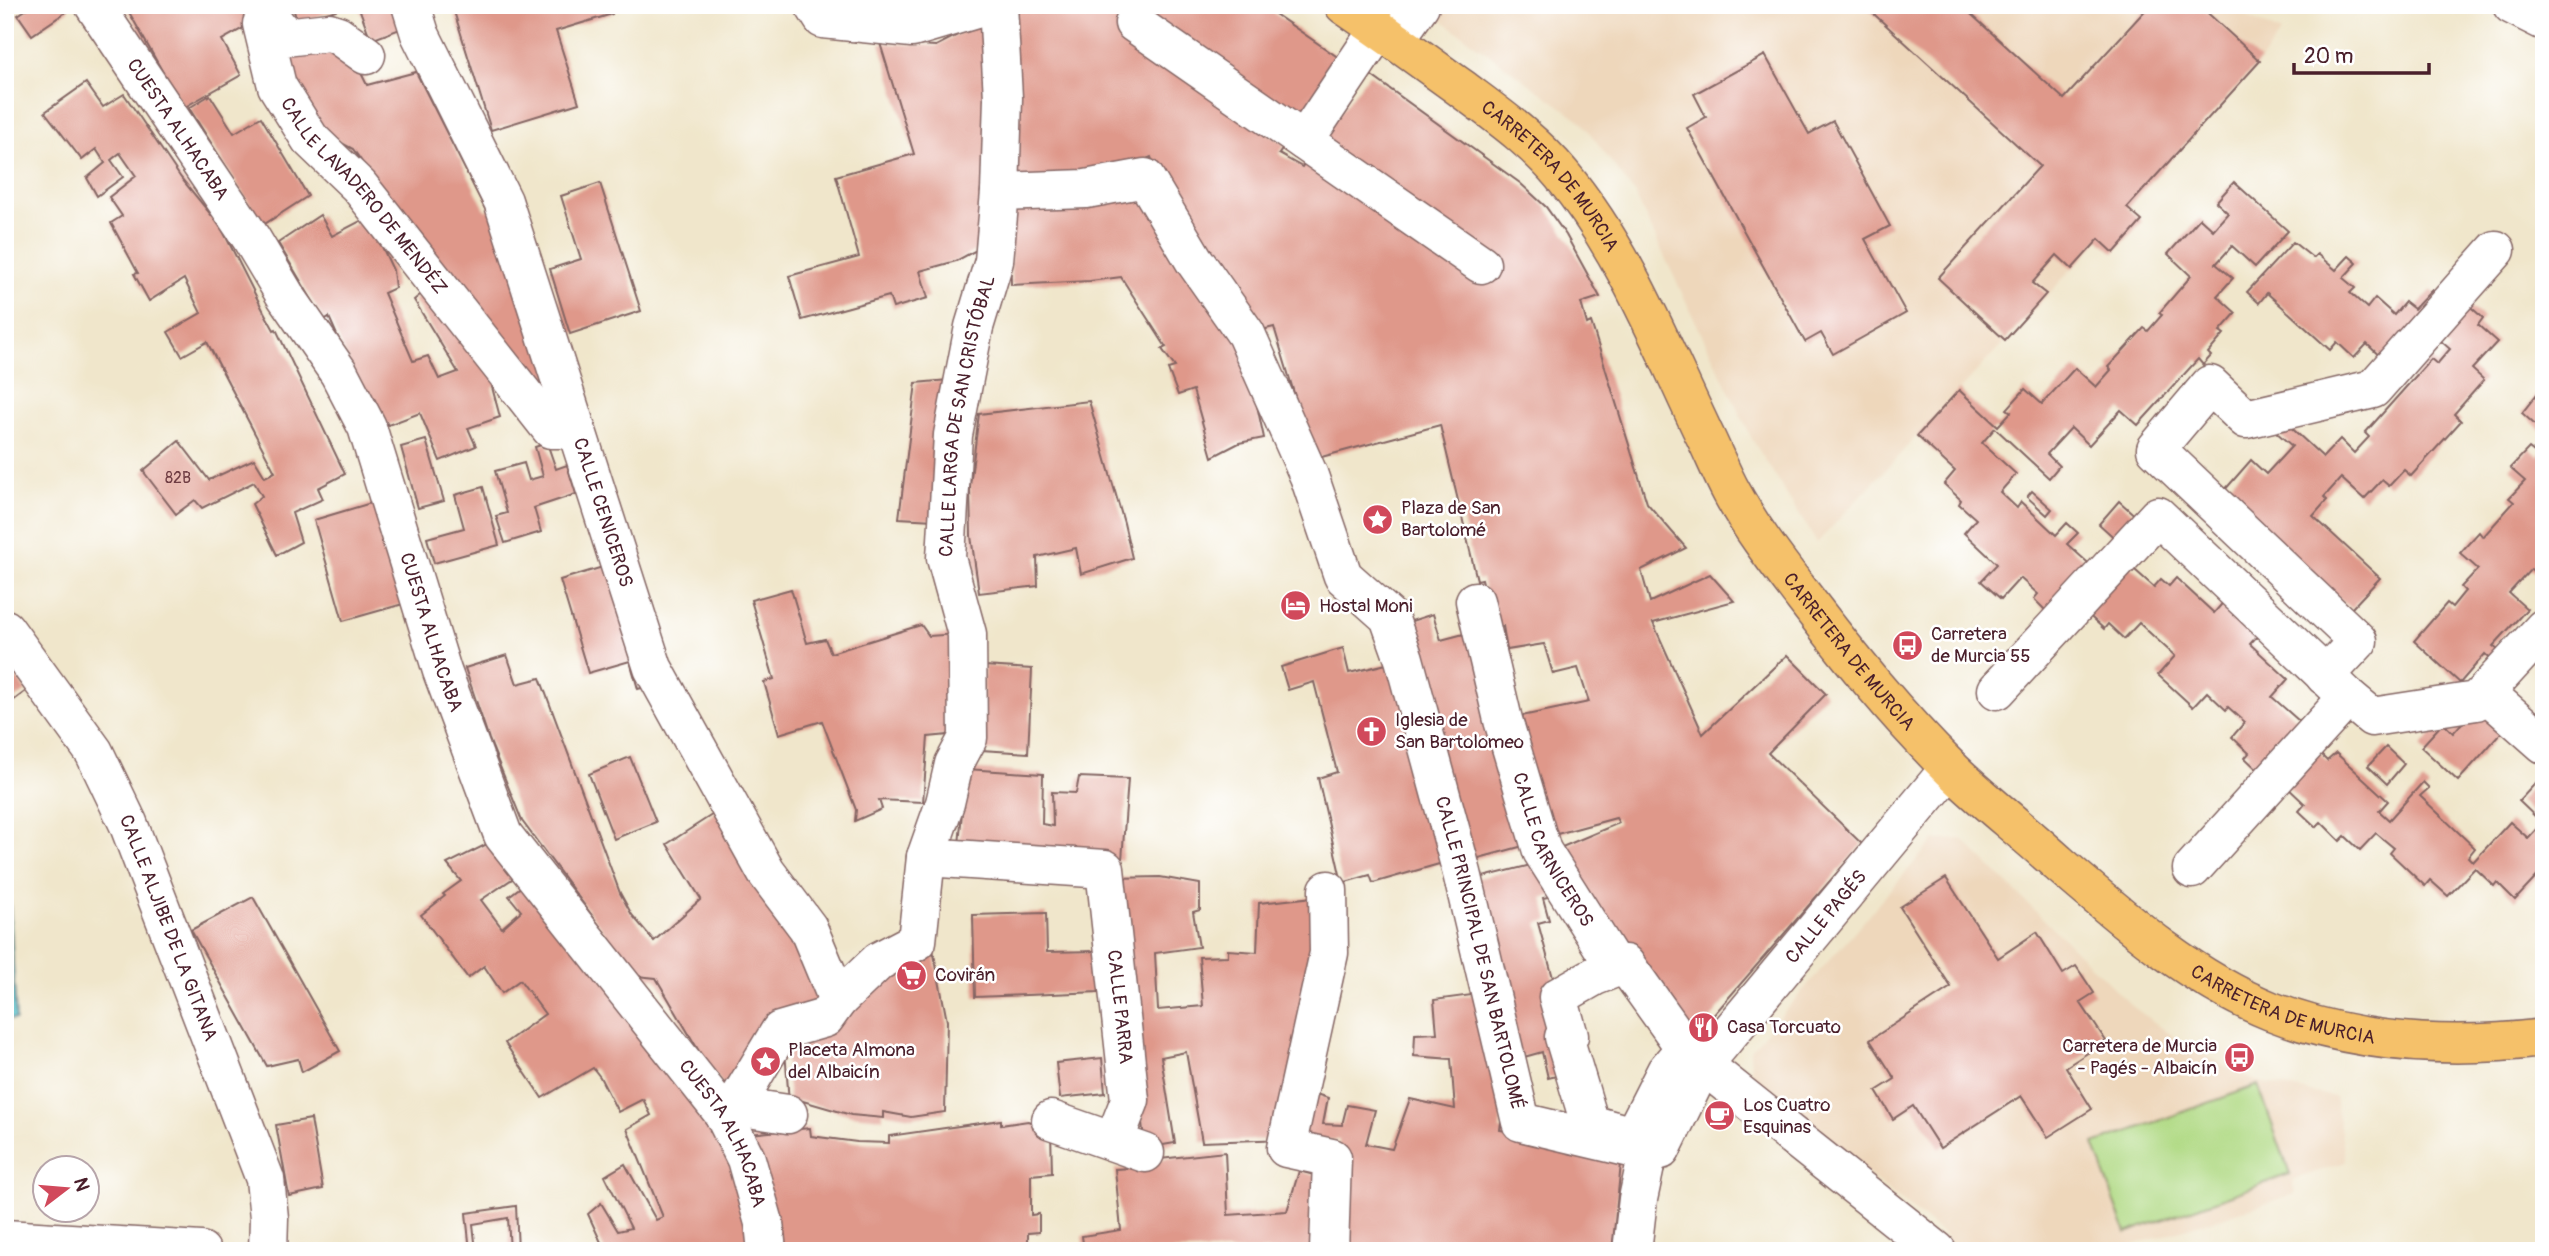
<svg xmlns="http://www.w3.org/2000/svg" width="2549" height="1256" font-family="Pangolin,sans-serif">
	<rect width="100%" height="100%" fill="#fff"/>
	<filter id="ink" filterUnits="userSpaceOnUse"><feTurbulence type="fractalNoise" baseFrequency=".0143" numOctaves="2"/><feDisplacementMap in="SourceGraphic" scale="14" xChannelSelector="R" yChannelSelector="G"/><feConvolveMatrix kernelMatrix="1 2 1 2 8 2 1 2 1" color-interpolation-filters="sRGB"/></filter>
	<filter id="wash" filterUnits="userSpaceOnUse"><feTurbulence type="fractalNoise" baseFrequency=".00686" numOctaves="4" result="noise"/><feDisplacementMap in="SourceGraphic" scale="28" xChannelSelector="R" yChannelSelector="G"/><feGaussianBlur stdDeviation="1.57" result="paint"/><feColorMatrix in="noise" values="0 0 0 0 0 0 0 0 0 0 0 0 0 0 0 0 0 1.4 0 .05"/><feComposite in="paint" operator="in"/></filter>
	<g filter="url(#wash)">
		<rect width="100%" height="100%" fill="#f0e6cb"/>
		<g fill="#eed7bb">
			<polygon points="1421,5 2223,5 2281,33 2260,61 2072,269 1817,543 1752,439 1634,193 1581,121"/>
			<polygon points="1962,839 2132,1006 2188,1047 2255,1081 2335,1097 2346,1162 2292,1180 2295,1194 2127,1247 2126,1245 2124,1251 1959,1251 1942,1233 1752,1082 1750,1051 1934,840"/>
		</g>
		<polygon fill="#b1da85" stroke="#7e7c58" stroke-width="2" points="2258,1085 2290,1174 2126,1233 2094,1144"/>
		<polygon fill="#50bec7" stroke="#4d6e79" stroke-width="2" points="5,870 8,870 16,1019 5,1020"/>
		<g id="blocks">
			<g fill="#df988a">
				<polygon points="33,5 66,5 69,10 32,35 18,15"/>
				<polygon points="125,5 279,5 281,7 222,40 241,75 183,108"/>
				<polygon points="292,5 347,5 347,6 298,23"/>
				<polygon points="358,5 395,5 403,28 371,40"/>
				<polygon points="452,5 609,5 612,14 556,31 579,103 491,130"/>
				<polygon points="1006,5 1122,5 1125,33 1285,145 1279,154 1302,167 1321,138 1369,74 1520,183 1546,207 1566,235 1600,297 1581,303 1587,324 1591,322 1647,503 1686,548 1641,570 1650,602 1710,574 1734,601 1653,623 1703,734 1787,655 1826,694 1768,753 1862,844 1685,1048 1555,850 1619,823 1616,818 1546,837 1512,718 1589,702 1578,668 1553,674 1544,644 1507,650 1503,626 1487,630 1487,599 1482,579 1477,580 1440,425 1314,459 1274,327 1250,333 1158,175 1151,157 1085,184 1016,189"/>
				<polygon points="1130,5 1262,5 1339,58 1297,122"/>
				<polygon points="1864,5 1961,5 2064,99 2150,5 2199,5 2260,61 2127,208 2142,221 2114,253 2099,239 2072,269 2057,255 2032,283 2046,294 2005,340 1938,278 2040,166"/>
				<polygon points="989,19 984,246 956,261 920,271 928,298 893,308 889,296 802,320 789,276 859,257 836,176 914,154 880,43 936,46"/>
				<polygon points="313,43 358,67 367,85 416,72 486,211 494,206 564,402 545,413 467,313 353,149 312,127 286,56"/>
				<polygon points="1765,55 1809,134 1833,121 1890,226 1865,239 1906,313 1833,354 1821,333 1805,342 1687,128 1706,117 1694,94"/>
				<polygon points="86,83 103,107 124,94 181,178 221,227 264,312 274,330 276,329 345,474 318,488 323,499 292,513 301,542 277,555 252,504 262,496 254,482 202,508 195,500 176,514 143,471 179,441 209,480 254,459 265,477 275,472 207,342 182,356 168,332 201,313 184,279 149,301 134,274 138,273 111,223 122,216 109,197 136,176 120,153 111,160 123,177 97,196 87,178 105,163 96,149 82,160 45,112"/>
				<polygon points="210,95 234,133 261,117 308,196 263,225 189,108"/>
				<polygon points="2234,182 2288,231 2255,267 2232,246 2216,264 2233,278 2217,296 2236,313 2220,331 2224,334 2208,353 2211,356 2203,365 2198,359 2138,425 2121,410 2089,445 2071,428 2047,454 2059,466 2049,478 1995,428 1982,443 2016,474 2000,492 2017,508 2021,502 2056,535 2067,523 2078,533 2067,544 2095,569 2052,617 2034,599 2038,594 2020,578 2001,599 1981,581 1997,564 1964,533 1976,519 1959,504 1961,500 1944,484 1955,471 1917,436 1959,390 1998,426 2011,412 2007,409 2025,389 2042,404 2075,368 2096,387 2111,370 2108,367 2144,328 2148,331 2162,315 2159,313 2191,276 2168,254 2200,218 2213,230 2228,213 2216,202"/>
				<polygon points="600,183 641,311 570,334 550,269 581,259 561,196"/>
				<polygon points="1144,192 1242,336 1264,438 1239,443 1212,457 1193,390 1178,395 1168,369 1175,367 1162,349 1166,347 1121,277 1090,281 1011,285 1009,197"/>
				<polygon points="320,215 332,236 368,217 393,270 395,288 384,293 413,361 428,356 439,379 458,372 414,300 421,294 507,381 492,387 500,417 468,428 476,446 440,461 420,413 388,425 352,369 329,317 324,320 278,243"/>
				<polygon points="2293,242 2313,258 2317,254 2336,270 2349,256 2357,263 2343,278 2355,288 2350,293 2367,308 2375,298 2394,315 2405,302 2414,309 2432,290 2443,300 2387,363 2367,344 2354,358 2337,342 2330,350 2267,293 2259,303 2247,292"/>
				<polygon points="2464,301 2483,318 2478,325 2497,342 2472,369 2484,380 2454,414 2461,421 2411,476 2404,470 2389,486 2382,480 2364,499 2341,478 2324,497 2327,500 2313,516 2380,578 2351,609 2223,492 2251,460 2266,474 2292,446 2276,432 2285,422 2323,457 2340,439 2354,453 2369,437 2365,433 2431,359 2437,364 2450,349 2434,335"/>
				<polygon points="948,380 934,520 899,518 916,383"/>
				<polygon points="2537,394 2542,399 2544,397 2544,433 2522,413"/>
				<polygon points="1089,401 1124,523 1132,558 1081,574 1076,548 1037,557 1038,586 979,593 971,536 970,486 979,414"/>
				<polygon points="426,440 444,501 418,508 401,447"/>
				<polygon points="547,443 556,469 567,465 576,494 534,508 541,532 505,543 496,516 507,513 495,471 524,463 529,480 543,476 535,447"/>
				<polygon points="2529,448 2539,456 2544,451 2544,554 2536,563 2544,570 2544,576 2542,578 2531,569 2509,593 2527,609 2493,646 2504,655 2496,664 2485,654 2460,683 2414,641 2447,603 2452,607 2465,591 2461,587 2478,569 2460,553 2479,532 2483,537 2514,502 2509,498 2525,481 2510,468"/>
				<polygon points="483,487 499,545 434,563 427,538 464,528 455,495"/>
				<polygon points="2032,491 2052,509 2047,515 2027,497"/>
				<polygon points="381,500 410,602 343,621 314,520"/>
				<polygon points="2119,501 2139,519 2119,542 2099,524"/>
				<polygon points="2126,562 2154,587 2161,579 2169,586 2176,578 2214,613 2233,591 2268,624 2250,644 2288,679 2272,697 2307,728 2263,775 2245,758 2249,753 2232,737 2245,722 2228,707 2226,710 2207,692 2193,707 2158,675 2175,656 2139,623 2124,639 2108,624 2104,629 2083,610"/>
				<polygon points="616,563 656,684 638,689 630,661 588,673 560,580"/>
				<polygon points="791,589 807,643 825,639 831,653 921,625 929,636 957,634 959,734 928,737 923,802 879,800 882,809 855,821 856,810 822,721 779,734 764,682 774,679 751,600"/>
				<polygon points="1433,614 1441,640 1475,631 1527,845 1464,862 1399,625"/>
				<polygon points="1343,648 1349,673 1399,661 1446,862 1373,883 1370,875 1342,883 1318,778 1337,772 1314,682 1288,690 1281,667"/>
				<polygon points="507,655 517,684 540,678 620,893 632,915 654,941 701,899 667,844 718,811 805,937 823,1007 776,1026 723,1085 703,1058 656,978 637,976 522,821 489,739 465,668"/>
				<polygon points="5,661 26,691 14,700 5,689"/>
				<polygon points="984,666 1032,669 1028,753 981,750"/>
				<polygon points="2482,701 2509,724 2458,781 2421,747 2443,723 2453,733"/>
				<polygon points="2386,747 2404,764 2387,784 2368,766"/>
				<polygon points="2318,752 2327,761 2336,753 2388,801 2379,811 2389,820 2423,782 2429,788 2420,796 2475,848 2468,857 2473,862 2510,822 2528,838 2542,823 2519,801 2544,774 2544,869 2515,900 2497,882 2494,886 2475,868 2448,896 2430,880 2425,886 2390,853 2394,848 2376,833 2360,850 2345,836 2340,841 2321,822 2316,827 2299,811 2305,804 2286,786"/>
				<polygon points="630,757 656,822 614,839 589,774"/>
				<polygon points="966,769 1043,774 1042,824 1053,826 1052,792 1076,793 1079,777 1128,779 1122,860 959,845"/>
				<polygon points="499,838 524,871 481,900 502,928 521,911 509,896 530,880 738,1157 760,1251 714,1251 713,1244 682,1251 605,1251 588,1214 601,1203 618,1231 631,1228 605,1176 625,1164 656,1220 663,1217 627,1129 651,1115 643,1099 618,1112 600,1077 593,1068 542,1098 505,1043 545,1014 520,980 502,993 484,966 468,978 421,915 445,896 443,894 461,881 447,864"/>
				<polygon points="1543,862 1562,894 1543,898 1549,920 1538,923 1569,1036 1574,1072 1548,1078 1542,1052 1517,1059 1471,880"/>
				<polygon points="1160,877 1200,884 1200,910 1193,912 1199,947 1155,953 1158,1010 1203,1006 1199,957 1228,956 1228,950 1257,952 1259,903 1323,896 1284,1139 1202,1142 1186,1052 1161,1057 1175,1143 1145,1148 1114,878"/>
				<polygon points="1946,878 1998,958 2037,932 2063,974 2076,966 2094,993 2080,1002 2106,1041 2066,1067 2092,1109 2048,1137 2021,1096 1940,1148 1913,1106 1893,1119 1876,1091 1895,1079 1870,1040 1951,987 1900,907"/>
				<polygon points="253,897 340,1051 302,1072 298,1059 267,1066 191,930"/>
				<polygon points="1046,913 1047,952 1099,951 1099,992 975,997 973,915"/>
				<polygon points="932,944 947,1021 945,1112 911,1117 883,1112 883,1118 851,1115 803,1101 789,1102 784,1038 883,967"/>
				<polygon points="1486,993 1503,1104 1500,1130 1622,1154 1612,1251 1333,1251 1339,1140 1294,1139 1304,1090 1328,1098 1323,1124 1342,1125 1347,1105 1375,1110 1366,1144 1392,1149 1410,1099 1455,1109 1451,1059 1414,1056 1415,1034 1437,1033 1434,1000"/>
				<polygon points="1102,1058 1105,1093 1060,1098 1056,1063"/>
				<polygon points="311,1119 323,1189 289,1196 276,1125"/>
				<polygon points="1001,1120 1001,1125 1028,1121 1051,1131 1052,1173 1031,1175 1031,1215 1039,1214 1039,1232 1028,1233 1028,1251 778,1251 750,1134 810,1128 811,1136 857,1142 889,1143 889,1136"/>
				<polygon points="1225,1152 1228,1215 1287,1211 1299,1171 1329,1179 1329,1251 1084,1251 1082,1236 1121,1230 1115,1169 1132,1168 1132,1162"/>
				<polygon points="516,1206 518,1251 510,1251 508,1218 473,1224 476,1251 470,1251 466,1213"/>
			</g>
		</g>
	</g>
	<g filter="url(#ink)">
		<use href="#blocks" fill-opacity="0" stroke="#846563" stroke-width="2"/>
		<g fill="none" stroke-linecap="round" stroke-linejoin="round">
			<defs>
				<g id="minor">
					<path id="s1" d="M94,5L251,238L285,295L339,373L367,427L442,671L503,835L723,1113L746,1159L764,1223L767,1251"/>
					<path id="s2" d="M411,5L420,34L503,201L653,668L766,872L808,928L838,1000"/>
					<polyline points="814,5 823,19 912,28 989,5"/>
					<polyline points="2512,5 2544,21"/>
					<polyline points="1134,23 1481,264"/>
					<polyline points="1395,40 1420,5"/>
					<path id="s3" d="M366,55L338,35L329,32L285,37L272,19L262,24L277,86L310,139L359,186L551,429H576"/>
					<polyline points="1304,141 1379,29"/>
					<path id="s4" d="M1000,192L1086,189L1145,178L1194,260L1246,334L1309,476L1343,576L1389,617L1404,659L1462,873L1521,1122L1648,1152L1661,1150L1702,1066L1950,768"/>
					<path id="s5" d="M1475,601L1503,720L1542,851L1616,968"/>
					<path id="s6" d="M5,629L94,752L128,823L265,1179L269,1218L268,1251"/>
					<polyline points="2325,676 2358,641 2156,449 2210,385 2246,419 2373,389 2496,250"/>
					<polyline points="1997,690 2158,516 2348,697 2372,717 2476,701 2485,692 2544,744"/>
					<polyline points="2485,692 2544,628"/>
					<path id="s7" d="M926,857L1105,869L1130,1100L1114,1141"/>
					<polyline points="2192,869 2348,697"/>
					<polyline points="1328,890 1329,953 1286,1148 1332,1158 1329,1251"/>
					<polygon points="1625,964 1685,1048 1666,1071 1633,1136 1590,1124 1564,1037 1569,1036 1558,997 1595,976"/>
					<polyline points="1702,1066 1716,1075 1937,1251"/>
					<polyline points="735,1106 788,1114"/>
					<path id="s8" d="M723,1113L735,1106L780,1031L825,1018L838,1000L879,961L917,941L926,857L945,803L954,764L968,738L967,634L946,558L953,435L974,327L994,261L1000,192L1003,98L998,5"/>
					<polyline points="1051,1120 1145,1153"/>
					<polyline points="5,1239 201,1251"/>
					<polyline points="1632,1251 1638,1199 1648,1152 1642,1137 1646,1128"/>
				</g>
				<g id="major">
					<path id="s9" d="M1344,5C1384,32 1422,60 1461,88C1497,115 1533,140 1562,175C1625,251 1661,344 1703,432C1713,452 1721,473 1732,493C1752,530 1778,563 1803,596C1849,656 1897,716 1951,769C1985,802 2023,831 2058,863C2122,918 2191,979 2271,1011C2358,1045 2452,1049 2544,1038"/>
				</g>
			</defs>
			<use href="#minor" stroke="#846563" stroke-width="41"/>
			<use href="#major" stroke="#846563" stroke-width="41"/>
			<use href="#minor" stroke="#fff" stroke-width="38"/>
			<use href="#major" stroke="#f5c16b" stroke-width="38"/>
		</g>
	</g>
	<defs>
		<symbol id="sight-disc" viewBox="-11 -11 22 22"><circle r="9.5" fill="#d1495b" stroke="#fff"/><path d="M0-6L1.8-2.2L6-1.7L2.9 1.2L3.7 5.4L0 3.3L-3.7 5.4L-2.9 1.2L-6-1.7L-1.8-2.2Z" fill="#fff"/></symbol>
		<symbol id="hotel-disc" viewBox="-11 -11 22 22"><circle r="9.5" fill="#d1495b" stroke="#fff"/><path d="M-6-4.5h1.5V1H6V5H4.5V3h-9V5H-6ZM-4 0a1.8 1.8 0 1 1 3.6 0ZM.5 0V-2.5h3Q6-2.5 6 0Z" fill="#fff"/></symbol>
		<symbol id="bus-disc" viewBox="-11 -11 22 22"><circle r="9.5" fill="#d1495b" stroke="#fff"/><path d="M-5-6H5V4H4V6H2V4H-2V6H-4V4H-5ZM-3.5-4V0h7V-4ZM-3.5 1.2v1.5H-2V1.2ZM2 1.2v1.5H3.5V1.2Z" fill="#fff"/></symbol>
		<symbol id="church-disc" viewBox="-11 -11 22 22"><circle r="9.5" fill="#d1495b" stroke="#fff"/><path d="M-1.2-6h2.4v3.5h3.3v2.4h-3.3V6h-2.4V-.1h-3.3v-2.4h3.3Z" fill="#fff"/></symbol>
		<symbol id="supermarket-disc" viewBox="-11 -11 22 22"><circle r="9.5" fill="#d1495b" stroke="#fff"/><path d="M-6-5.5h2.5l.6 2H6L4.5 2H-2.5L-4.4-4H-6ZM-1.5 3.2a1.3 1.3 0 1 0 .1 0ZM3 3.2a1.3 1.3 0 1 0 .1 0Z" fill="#fff"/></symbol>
		<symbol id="restaurant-disc" viewBox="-11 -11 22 22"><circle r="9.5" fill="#d1495b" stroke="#fff"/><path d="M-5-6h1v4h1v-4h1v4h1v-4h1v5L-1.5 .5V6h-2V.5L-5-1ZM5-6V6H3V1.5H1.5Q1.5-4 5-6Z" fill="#fff"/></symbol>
		<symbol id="cafe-disc" viewBox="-11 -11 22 22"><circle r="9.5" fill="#d1495b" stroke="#fff"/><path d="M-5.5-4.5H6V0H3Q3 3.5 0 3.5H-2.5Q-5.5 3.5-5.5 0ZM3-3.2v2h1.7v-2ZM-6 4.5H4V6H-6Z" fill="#fff"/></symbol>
	</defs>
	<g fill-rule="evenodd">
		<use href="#sight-disc" x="1360" y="502" width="35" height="35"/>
		<use href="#hotel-disc" x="1278" y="588" width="35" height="35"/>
		<use href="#bus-disc" x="1890" y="628" width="35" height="35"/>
		<use href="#church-disc" x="1354" y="714" width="35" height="35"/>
		<use href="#supermarket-disc" x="894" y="958" width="35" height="35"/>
		<use href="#restaurant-disc" x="1686" y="1010" width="35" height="35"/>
		<use href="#bus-disc" x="2222" y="1040" width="35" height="35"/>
		<use href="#sight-disc" x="748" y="1044" width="35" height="35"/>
		<use href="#cafe-disc" x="1702" y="1098" width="35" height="35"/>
	</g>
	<g text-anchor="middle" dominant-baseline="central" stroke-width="5" stroke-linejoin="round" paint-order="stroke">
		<g font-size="16" fill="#6f3d43">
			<text x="178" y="478">82B</text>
		</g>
		<g font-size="19" fill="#4a1f2b" stroke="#fff">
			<text stroke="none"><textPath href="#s1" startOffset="150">CUESTA ALHACABA</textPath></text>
			<text stroke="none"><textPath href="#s9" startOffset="270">CARRETERA DE MURCIA</textPath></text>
			<text stroke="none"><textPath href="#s3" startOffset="326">CALLE LAVADERO DE MENDÉZ</textPath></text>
			<text stroke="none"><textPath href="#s8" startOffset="808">CALLE LARGA DE SAN CRISTÓBAL</textPath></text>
			<text stroke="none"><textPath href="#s2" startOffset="544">CALLE CENICEROS</textPath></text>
			<text stroke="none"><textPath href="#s1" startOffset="718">CUESTA ALHACABA</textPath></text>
			<text stroke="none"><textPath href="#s9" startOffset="836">CARRETERA DE MURCIA</textPath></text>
			<text stroke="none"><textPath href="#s5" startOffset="262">CALLE CARNICEROS</textPath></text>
			<text stroke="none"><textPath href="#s4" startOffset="1608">CALLE PAGÉS</textPath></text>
			<text stroke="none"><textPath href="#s6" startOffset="343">CALLE ALJIBE DE LA GITANA</textPath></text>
			<text stroke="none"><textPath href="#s4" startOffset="1003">CALLE PRINCIPAL DE SAN BARTOLOMÉ</textPath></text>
			<text stroke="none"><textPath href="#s9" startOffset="1404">CARRETERA DE MURCIA</textPath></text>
			<text stroke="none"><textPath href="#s7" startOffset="318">CALLE PARRA</textPath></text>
			<text stroke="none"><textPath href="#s1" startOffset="1306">CUESTA ALHACABA</textPath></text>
		</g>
		<g font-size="19" fill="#4a1f2b" stroke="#fff" text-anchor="start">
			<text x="1401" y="508">Plaza de San<tspan x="1401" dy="22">Bartolomé</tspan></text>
			<text x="1319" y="606">Hostal Moni</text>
			<text x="1931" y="634">Carretera<tspan x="1931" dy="22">de Murcia 55</tspan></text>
			<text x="1395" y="720">Iglesia de<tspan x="1395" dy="22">San Bartolomeo</tspan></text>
			<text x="935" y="975">Covirán</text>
			<text x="1727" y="1027">Casa Torcuato</text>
			<text x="2217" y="1046" text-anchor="end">Carretera de Murcia<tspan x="2217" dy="22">- Pagés - Albaicín</tspan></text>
			<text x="788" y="1050">Placeta Almona<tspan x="788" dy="22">del Albaicín</tspan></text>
			<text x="1743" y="1105">Los Cuatro<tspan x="1743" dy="22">Esquinas</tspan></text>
		</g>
	</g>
	<rect width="2549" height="1256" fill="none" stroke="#fff" stroke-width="28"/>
	<g transform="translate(66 1189) rotate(74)"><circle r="33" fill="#ffffff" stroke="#b7a5aa" stroke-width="2"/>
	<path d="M0-5L12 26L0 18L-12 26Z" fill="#d1495b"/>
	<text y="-10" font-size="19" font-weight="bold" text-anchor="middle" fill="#4a1f2b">N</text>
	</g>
	<path d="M2294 63v10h135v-10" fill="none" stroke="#4a1f2b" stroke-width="3.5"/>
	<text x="2304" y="63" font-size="21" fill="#4a1f2b" stroke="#ffffff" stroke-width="5" paint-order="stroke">20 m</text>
</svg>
